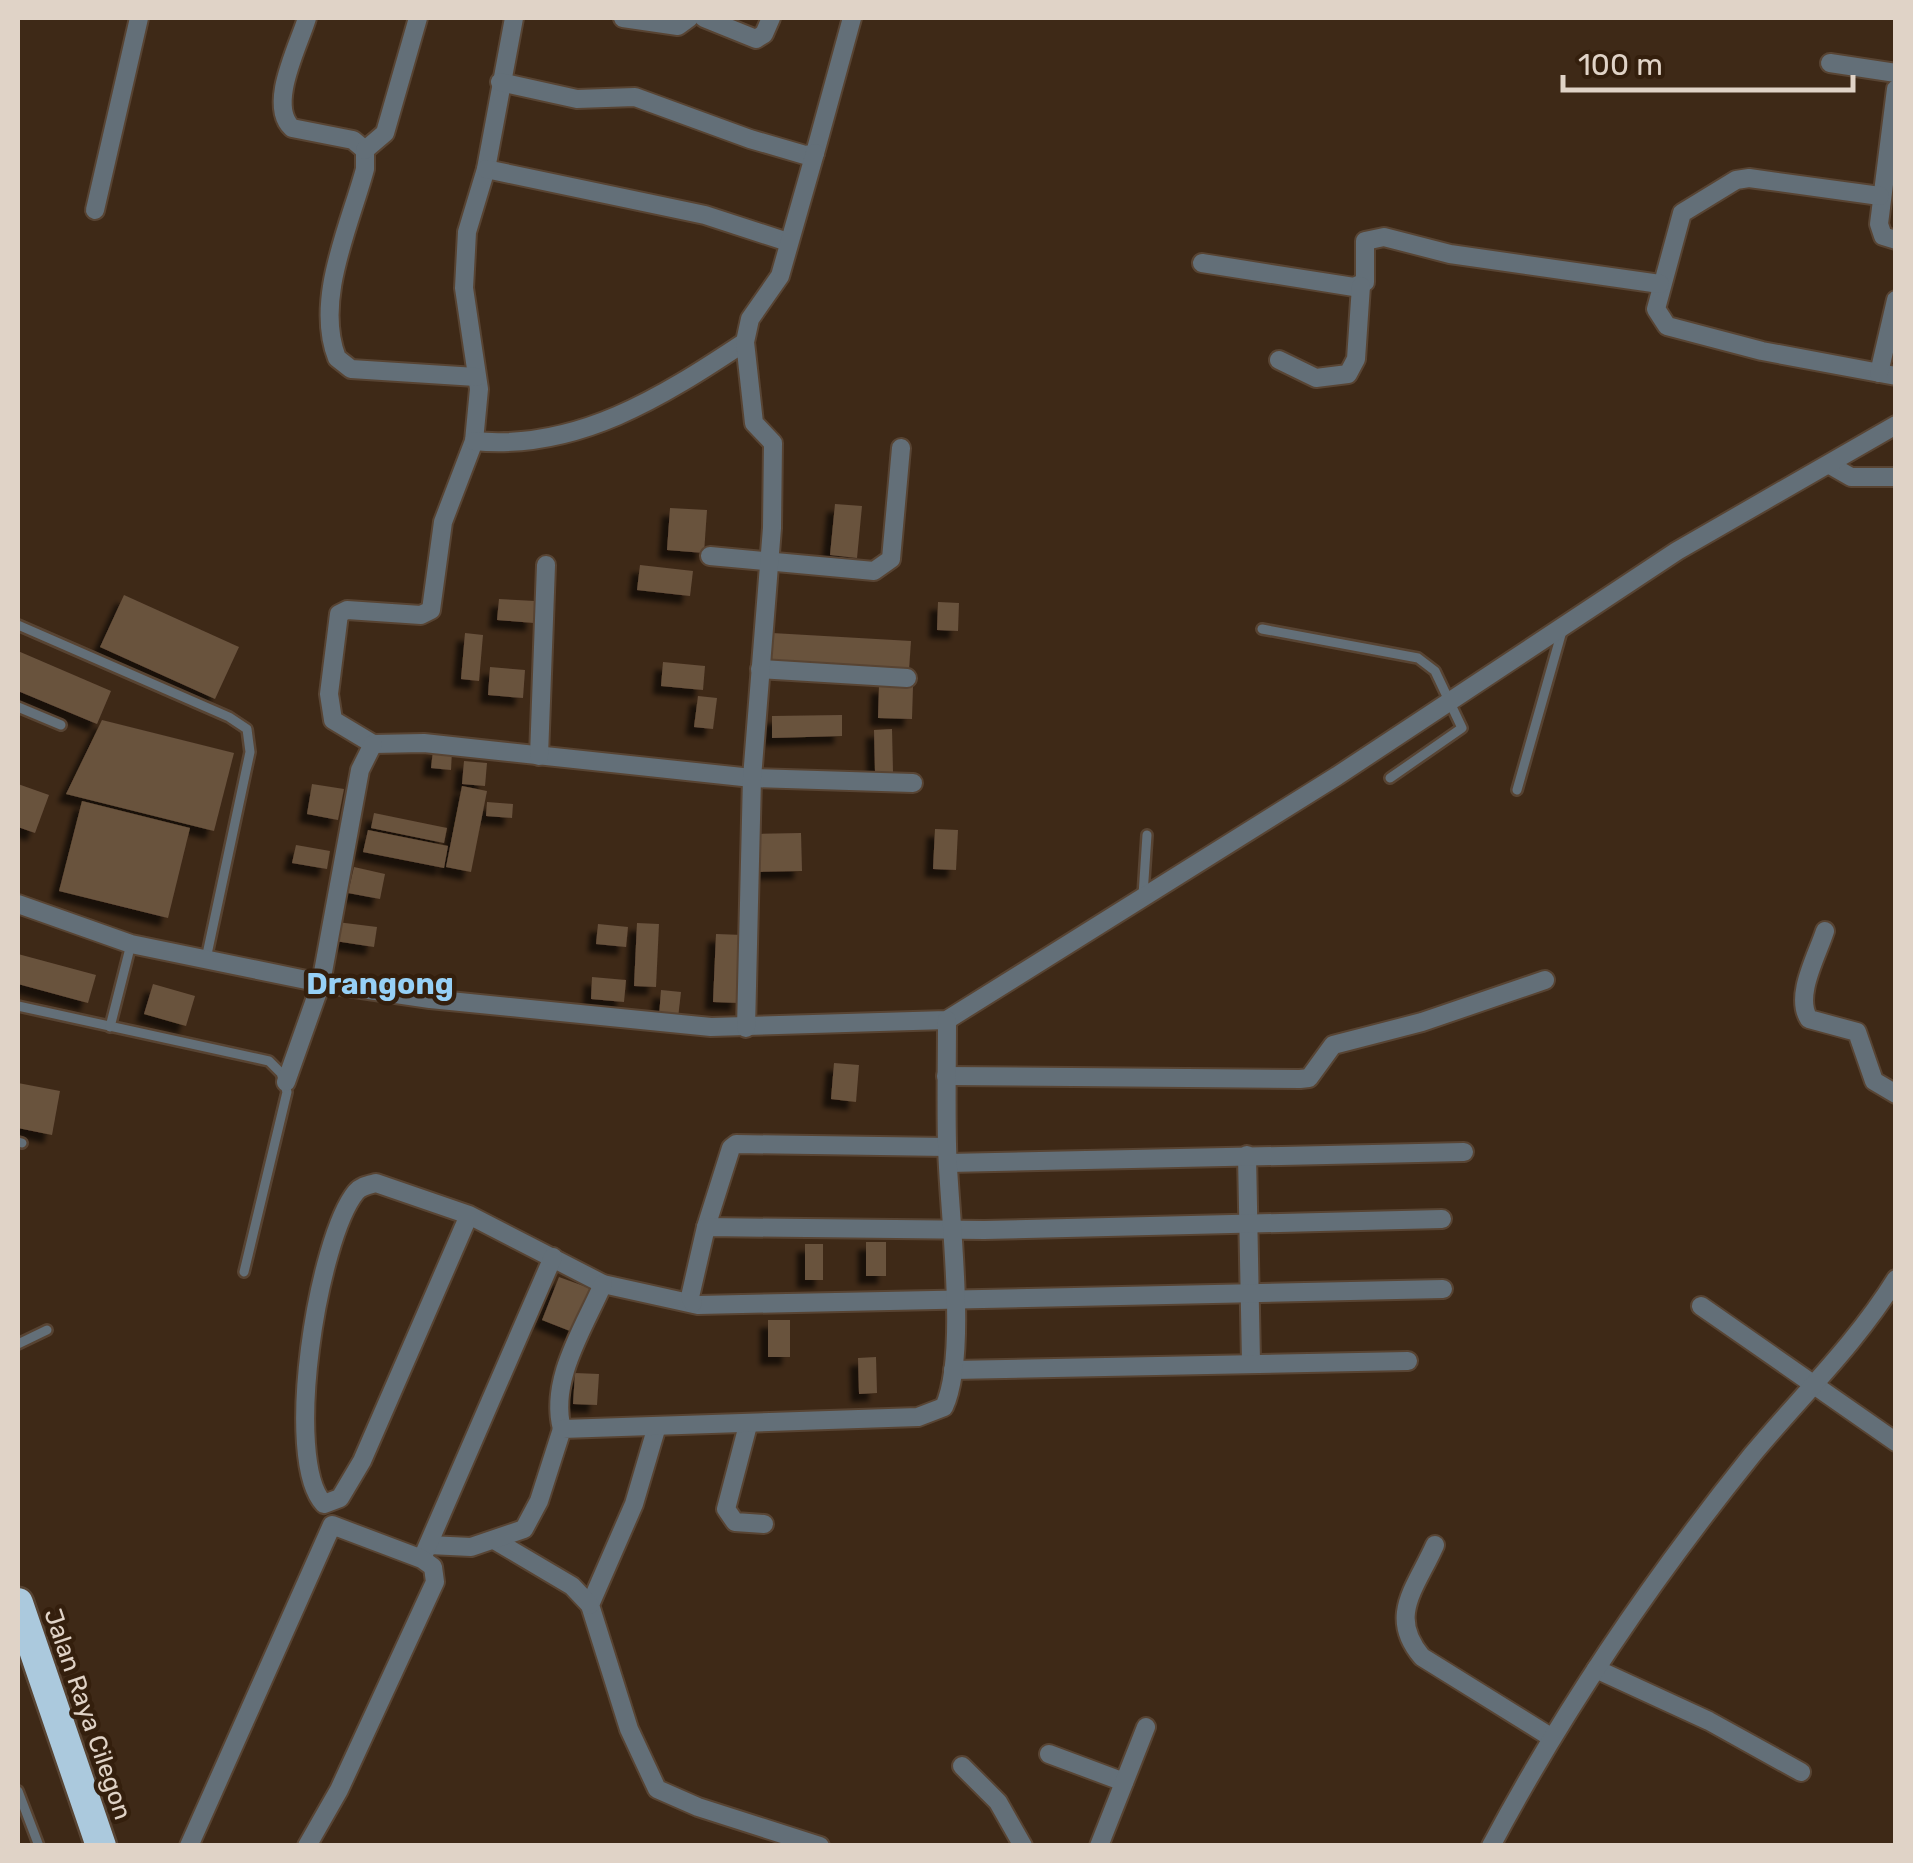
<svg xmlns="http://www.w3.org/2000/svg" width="1913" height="1863" font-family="Rubik,sans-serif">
	<defs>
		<filter id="shadow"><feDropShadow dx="-8" dy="8" stdDeviation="2.5" flood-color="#0009"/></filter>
	</defs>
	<rect width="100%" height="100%" fill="#3e2917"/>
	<g fill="#69523e" filter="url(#shadow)">
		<polygon points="835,504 862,506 857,558 830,555"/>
		<polygon points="670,508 707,510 704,553 667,550"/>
		<polygon points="640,565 693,571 690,596 637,590"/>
		<polygon points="124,595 239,647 215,699 100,647"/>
		<polygon points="499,599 535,601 534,623 497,620"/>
		<polygon points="938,602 959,603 958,631 937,630"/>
		<polygon points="465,633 483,635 479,681 461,679"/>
		<polygon points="772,633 911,641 909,670 770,662"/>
		<polygon points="18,651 111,691 97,724 18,691"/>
		<polygon points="663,662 705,666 703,690 661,686"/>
		<polygon points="490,667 525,670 523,698 488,695"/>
		<polygon points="879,685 913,686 912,719 878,718"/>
		<polygon points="698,696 717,698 713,729 694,727"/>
		<polygon points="842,715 842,736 772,738 772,716"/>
		<polygon points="102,720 234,753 214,831 66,794"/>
		<polygon points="892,729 893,772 875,772 874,730"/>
		<polygon points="433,750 452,751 451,770 431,768"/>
		<polygon points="464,761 487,763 485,786 462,784"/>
		<polygon points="18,784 49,795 35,833 18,827"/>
		<polygon points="312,784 344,789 338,820 307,814"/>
		<polygon points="462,786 487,791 471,872 446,867"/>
		<polygon points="82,801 190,828 168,918 59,891"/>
		<polygon points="487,802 513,804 512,818 486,816"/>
		<polygon points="374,813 447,828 444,843 371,828"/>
		<polygon points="935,829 958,830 956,870 933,869"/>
		<polygon points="368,830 448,846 444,868 363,852"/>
		<polygon points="801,833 802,871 754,872 753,834"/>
		<polygon points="296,845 330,851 327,869 292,863"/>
		<polygon points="354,867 385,874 380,899 348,893"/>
		<polygon points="337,922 377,927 374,947 335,941"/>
		<polygon points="637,923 659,924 656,987 634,986"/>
		<polygon points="598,924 628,927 626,947 596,944"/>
		<polygon points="716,934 743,935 739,1003 713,1002"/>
		<polygon points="18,954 96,975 88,1003 18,984"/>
		<polygon points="592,977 626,980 624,1002 591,999"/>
		<polygon points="153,984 195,996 186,1026 144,1014"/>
		<polygon points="661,990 681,992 678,1018 659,1016"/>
		<polygon points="834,1063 859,1065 856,1102 831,1099"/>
		<polygon points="18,1083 60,1091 52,1135 18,1128"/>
		<rect x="866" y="1242" width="20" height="34"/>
		<rect x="805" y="1244" width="18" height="36"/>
		<polygon points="559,1277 592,1289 575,1333 542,1320"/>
		<rect x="768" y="1320" width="22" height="37"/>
		<polygon points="876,1357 877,1393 859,1394 858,1358"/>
		<polygon points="575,1373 599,1374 597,1405 573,1404"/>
	</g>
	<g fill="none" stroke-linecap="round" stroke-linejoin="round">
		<defs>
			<g id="lane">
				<polyline points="18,625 229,717 247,729 250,752 206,959"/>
				<polyline points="1262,629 1418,658 1435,671 1462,728 1390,778"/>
				<polyline points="18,707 61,725"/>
				<polyline points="1517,790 1562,631"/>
				<polyline points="1143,895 1147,835"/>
				<polyline points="18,1006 269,1061 281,1073 287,1092 244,1272"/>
				<polyline points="110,1027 131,944"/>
				<polyline points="18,1142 22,1143"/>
				<polyline points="18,1344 47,1330"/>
				<polyline points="18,1791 39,1846"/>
			</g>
			<g id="street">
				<path d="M307,18C299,45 267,105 292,128L353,140L365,150"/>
				<polyline points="514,18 486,169 467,232 464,288 479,389 474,441 443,522 431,610 421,615 347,610 339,614 329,694 333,720 373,744 424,743 752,778 913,783"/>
				<polyline points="623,18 678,26 689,18"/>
				<polyline points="704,18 756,39 764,34 771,18"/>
				<polyline points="1830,63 1896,73"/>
				<polyline points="500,82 577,99 635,97 750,139 805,155 815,153 852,18"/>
				<polyline points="1896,89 1879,224 1883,236 1896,240"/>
				<path d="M365,150V169C350,225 314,300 337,358L351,369L476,377"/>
				<polyline points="365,150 385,133 418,18"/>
				<polyline points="486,169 705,215 788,242"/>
				<polyline points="1880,196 1749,178 1736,180 1682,213 1656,309 1667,326 1762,351 1896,376"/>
				<polyline points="95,210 139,18"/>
				<polyline points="1202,263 1354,287 1365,282 1365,241 1384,237 1450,254 1660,284"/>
				<polyline points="1279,360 1316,378 1348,374 1356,359 1361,286"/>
				<polyline points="1879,373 1896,300"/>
				<path d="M474,441C577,451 662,397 745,342"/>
				<polyline points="1830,465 1851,477 1896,477"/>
				<polyline points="710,556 874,571 891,559 901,448"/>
				<polyline points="760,669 907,678"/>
				<polyline points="539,756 546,565"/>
				<polyline points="18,904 131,944 321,983 430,999 711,1027 947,1020 1337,776 1677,551 1896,425"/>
				<path d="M1825,931C1817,956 1794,996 1809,1019L1857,1032L1874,1081L1896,1094"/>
				<polyline points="746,1028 752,778 772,528 773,443 754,423 745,342 750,319 780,276 815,153"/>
				<polyline points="946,1076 1300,1079 1309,1078 1333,1045 1422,1022 1545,980"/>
				<polyline points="286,1082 321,983 360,770 373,744"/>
				<polyline points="1247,1155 1251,1362"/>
				<polyline points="948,1163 1464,1152"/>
				<path d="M469,1215L362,1461L340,1498L324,1504C282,1460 318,1238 356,1192C361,1186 368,1185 376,1183L469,1215L603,1284L698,1305L1443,1289"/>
				<polyline points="706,1227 731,1148 736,1144 947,1147"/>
				<polyline points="693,1303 690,1297 706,1227 984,1230 1442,1219"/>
				<polyline points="1701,1306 1896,1442"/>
				<polyline points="953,1370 1408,1361"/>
				<polyline points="748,1425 726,1509 735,1522 764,1524"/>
				<polyline points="657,1426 634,1504 590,1605 629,1729 657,1789 698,1807 820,1846"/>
				<path d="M562,1429C549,1380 584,1328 603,1284"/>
				<polyline points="496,1541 572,1586 590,1605"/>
				<path d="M429,1545L471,1547L524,1529L539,1501L562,1429L918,1417L944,1407C969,1353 948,1208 947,1144C946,1103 947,1061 947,1020"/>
				<path d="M1435,1545C1416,1588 1387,1616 1422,1657L1549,1736"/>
				<polyline points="424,1554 553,1257"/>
				<polyline points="1596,1669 1709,1721 1801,1772"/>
				<polyline points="1049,1754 1124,1782"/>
				<polyline points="962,1766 998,1802 1023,1846"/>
				<polyline points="189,1846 332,1525 422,1559 433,1567 435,1582 339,1790 307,1846"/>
				<polyline points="1099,1846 1146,1727"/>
				<path d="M1491,1846C1565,1707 1654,1577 1752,1455C1801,1396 1855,1345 1896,1279"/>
			</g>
			<polyline id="highway" points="18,1603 101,1846"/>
		</defs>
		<use href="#lane" stroke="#584433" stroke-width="14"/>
		<use href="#street" stroke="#584433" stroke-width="22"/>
		<use href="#highway" stroke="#584433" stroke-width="35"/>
		<use href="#lane" stroke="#636f78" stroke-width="9"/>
		<use href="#street" stroke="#636f78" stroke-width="18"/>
		<use href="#highway" stroke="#abc9dd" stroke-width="30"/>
	</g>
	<g text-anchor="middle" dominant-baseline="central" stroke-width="9" stroke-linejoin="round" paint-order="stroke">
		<g font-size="25" fill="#e0d3c7" stroke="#341f0d">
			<text transform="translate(88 1714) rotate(71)">Jalan Raya Cilegon</text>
		</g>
		<g font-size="30" font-weight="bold" fill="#96d0f6" stroke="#341f0d">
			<text x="380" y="984">Drangong</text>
		</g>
	</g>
	<rect width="1913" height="1863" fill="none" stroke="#e0d3c7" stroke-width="40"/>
	<path d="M1563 75v15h290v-15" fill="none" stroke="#e0d3c7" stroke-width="5"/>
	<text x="1578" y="75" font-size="30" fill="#e0d3c7" stroke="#341f0d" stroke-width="8" paint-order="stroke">100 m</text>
</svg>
